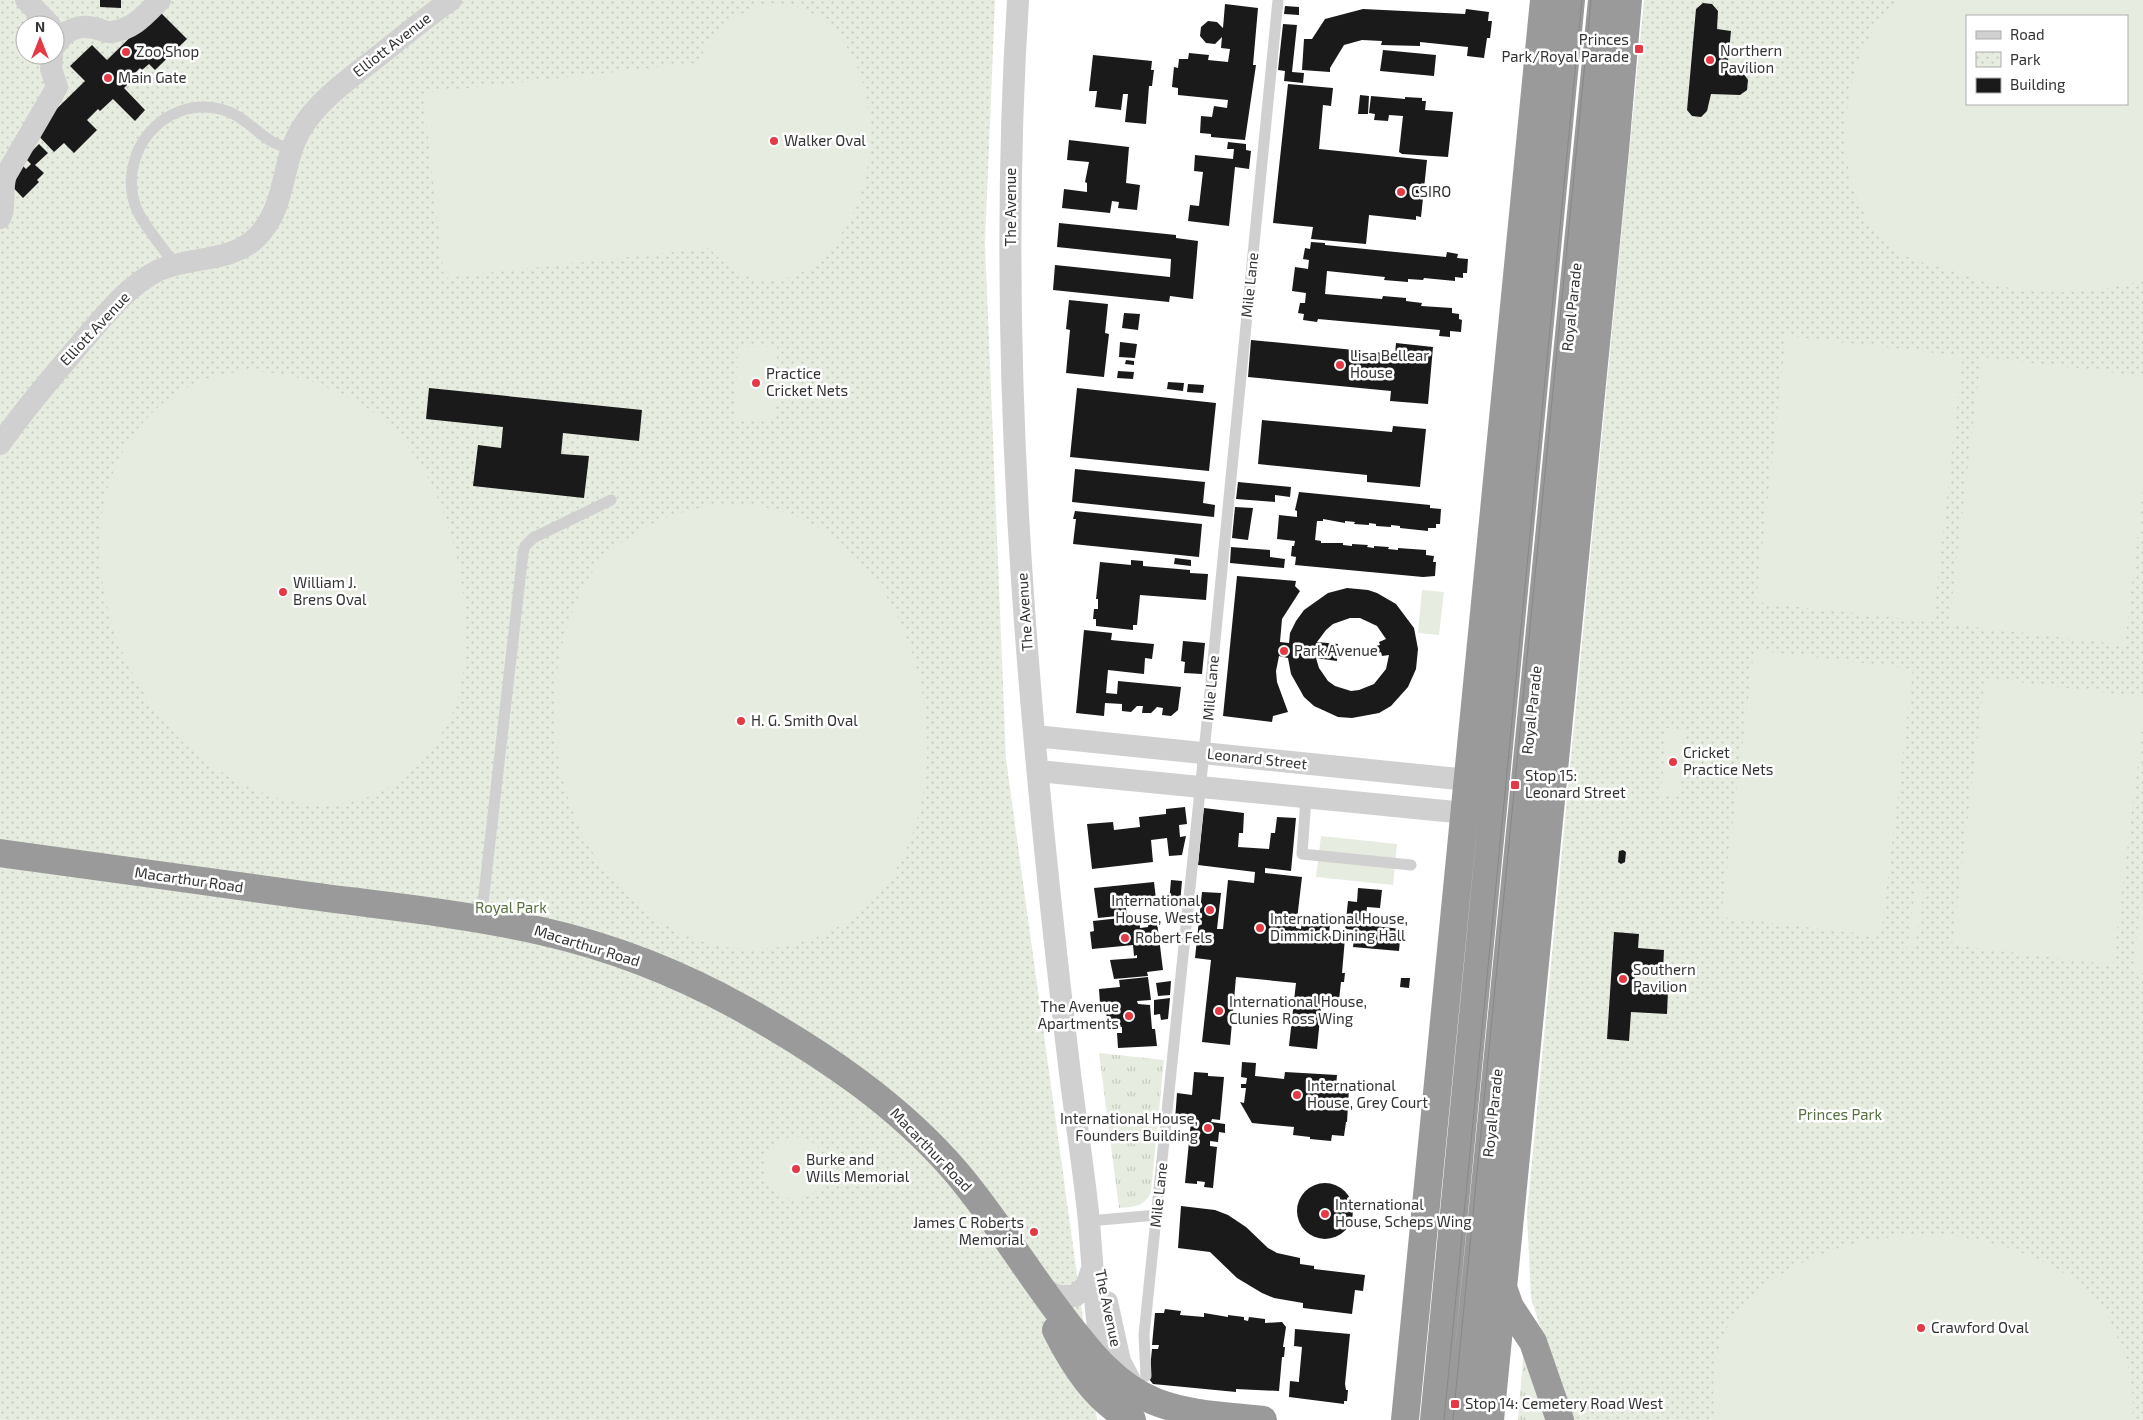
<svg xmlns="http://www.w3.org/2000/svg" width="2143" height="1420" font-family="'Exo 2',sans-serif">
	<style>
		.grass { fill: url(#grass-tufts) }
		.park { fill: url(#park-dots); fill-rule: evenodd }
		.garden { fill: #e6ecdf; fill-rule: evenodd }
		.building { fill: #1a1a1a; fill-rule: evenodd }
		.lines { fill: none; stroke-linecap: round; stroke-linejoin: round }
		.lane { stroke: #d0d0d0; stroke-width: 11 }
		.street { stroke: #d0d0d0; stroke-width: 22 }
		.highway { stroke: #9a9a9a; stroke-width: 28 }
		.tram { stroke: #888; stroke-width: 1 }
		.poi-dot { fill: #e63946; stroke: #fff; stroke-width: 2 }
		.labels { text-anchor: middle; stroke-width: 5; stroke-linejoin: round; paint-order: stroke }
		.poi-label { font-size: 15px; fill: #333; stroke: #fff; text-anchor: start }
		.street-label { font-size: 15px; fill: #333; stroke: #fff }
		.park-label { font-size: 15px; fill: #56703f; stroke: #fff }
	</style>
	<defs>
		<pattern id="grass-tufts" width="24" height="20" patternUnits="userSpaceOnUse" patternTransform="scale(1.25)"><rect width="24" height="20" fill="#e6ecdf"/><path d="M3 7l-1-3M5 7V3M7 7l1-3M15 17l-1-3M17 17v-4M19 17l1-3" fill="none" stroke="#c6cbc0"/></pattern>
		<pattern id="park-dots" width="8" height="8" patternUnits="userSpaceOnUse" patternTransform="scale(1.25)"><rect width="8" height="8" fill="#e6ecdf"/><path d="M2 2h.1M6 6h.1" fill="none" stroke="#c6cbc0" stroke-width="1.8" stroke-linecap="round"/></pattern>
	</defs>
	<rect width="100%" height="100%" fill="#fff"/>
	<path class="grass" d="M1099 1053 1164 1060 1151 1192C1144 1207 1133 1207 1119 1208Z
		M1524 1346 1550 1420H1518Z"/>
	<path class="park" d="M0 0H995L985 243 1006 759 1097 1420H0ZM25 25H55V55H25Z
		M1644 0H2143V1420H1570L1531 1298 1527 1213ZM1967 16H2127V104H1967Z"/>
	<path class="garden" d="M1899 0H2143V280C2096 294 2041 297 1993 284 1977 280 1961 274 1946 269 1929 264 1907 260 1893 248 1851 214 1839 154 1848 103 1853 66 1869 24 1899 0ZM1967 16H2127V104H1967Z
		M769 3C800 2 825 16 843 41 868 77 874 123 868 165 860 222 810 304 741 274 728 268 718 258 709 248L444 278 423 93 697 63C714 33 735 11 769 3Z
		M1786 336 1963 356 1933 622 1756 602Z
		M738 347H777L775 420 735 419Z
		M1981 357 2143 376V491L2125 645 1949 624Z
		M244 371C298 371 356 392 394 430 454 492 480 616 458 698 452 718 441 737 428 754 406 782 373 801 337 804 298 808 261 796 228 776 209 764 189 750 174 733 101 653 67 514 141 425 167 393 203 375 244 371Z
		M732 504C751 505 771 507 790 514 971 580 985 937 760 949 673 954 598 886 571 807 550 749 549 679 569 621 575 605 581 588 591 574 622 530 680 506 732 504Z
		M1422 590 1444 592 1439 635 1418 633Z
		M1754 650 1913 669 1881 936 1721 917Z
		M1985 678 2143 697V722L2113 965 1952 945Z
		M1667 728 1685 730 1678 797 1661 795Z
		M1321 836 1397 844 1393 885 1316 877Z
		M1916 882 1925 883 1915 950 1907 949Z
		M2143 891V973L2132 972Z
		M764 1168a31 31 0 1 1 62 0a31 31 0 1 1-62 0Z
		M1910 1234C1928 1235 1948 1235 1967 1238 2013 1245 2078 1270 2105 1311 2110 1319 2114 1330 2118 1339 2130 1363 2135 1393 2132 1420H1714C1713 1395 1712 1368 1720 1344 1739 1290 1798 1260 1849 1245 1868 1239 1890 1238 1910 1234Z"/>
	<path class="building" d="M100 0H121V8L100 7Z
		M1703 3 1712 4 1718 11 1717 29 1731 31 1727 72 1743 73 1748 80 1747 90 1740 95 1711 94 1707 111 1701 117 1692 116 1687 110 1696 9Z
		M1225 4 1258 8 1253 65H1256L1245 140 1211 137V134L1200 133 1201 116 1212 117 1214 106 1227 108 1228 100 1178 95V88L1172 87 1174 67 1178 68 1179 59H1188L1189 53 1209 55 1208 60 1228 62 1230 49 1221 48 1222 37 1215 44 1206 43 1200 36 1201 27 1208 21 1217 22 1223 28Z
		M1285 6 1299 7V15L1284 14Z
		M1363 9 1465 14 1466 9 1489 12 1488 21H1492L1490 38H1487L1484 58 1467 56 1468 47 1420 42V46L1381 45 1382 41 1362 40 1344 45 1330 68V72L1302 70 1304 39H1312L1325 19Z
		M158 10 187 39 155 70 149 64 142 70 140 68 135 73 137 75 124 88 145 110 135 121 113 99 100 111 98 109 87 120 97 130 74 153 64 143 54 152 34 131 85 81 70 66 92 45 107 60Z
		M1283 24 1297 25 1292 72 1304 73 1303 83 1284 81 1285 71 1278 70Z
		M1383 50 1436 55 1434 76 1380 71Z
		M1093 55 1152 61 1151 70H1154L1152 86H1149L1146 124 1125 122 1128 94H1123L1121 110 1095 107 1097 91H1089Z
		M1288 84 1333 88 1331 106 1323 105 1319 149 1427 160 1421 217 1416 216V220L1369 215 1366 244 1311 239 1313 227 1273 223Z
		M1360 95 1369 96 1368 114H1358Z
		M1371 96 1405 99V97L1422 98V101H1426L1425 110 1453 112 1448 157 1402 154 1399 152 1403 116 1389 115 1388 121 1374 120 1375 114 1369 113Z
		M1069 140 1129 147 1126 183 1140 185 1137 210 1118 208 1119 202 1112 201 1110 213 1062 208 1064 189 1087 192V183L1085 182 1089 162 1067 160Z
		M1228 142 1246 144V150L1251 151 1249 169 1235 167 1229 226 1188 221 1190 205 1199 206 1203 172 1194 171 1195 155 1233 159 1234 149H1227Z
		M39 144 48 153 35 165 44 173 37 180 39 182 23 198 8 182 23 166 26 169 31 164 25 158Z
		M1059 223 1176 235V238L1198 241 1193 299 1170 296 1169 302 1053 290 1055 265 1170 277 1171 259 1057 247Z
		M1311 242 1325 243V245L1446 257 1447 252 1458 254 1457 258 1468 259 1467 273H1463V278L1455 277V281L1424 278 1423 280 1408 279V282L1384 280 1385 277 1327 271 1325 294 1382 299 1383 296 1406 298V301L1422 303 1421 306 1452 308V313L1459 314V319L1462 320 1461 332 1450 331V337L1439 336 1440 330 1318 319 1317 322 1303 320 1304 314 1298 313 1300 303H1305L1306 293 1292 291 1295 267 1308 269 1309 260 1303 259 1305 248 1310 249Z
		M1069 300 1108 304 1105 333 1109 334 1104 377 1066 373 1070 330 1066 329Z
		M1124 313 1140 314 1138 330 1122 328Z
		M1251 340 1395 354 1396 343 1433 347 1428 404 1390 401 1391 391 1248 377Z
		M1120 342 1137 344 1135 358 1119 357Z
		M1126 360 1134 361V365L1125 364Z
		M1118 371 1134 372 1133 379 1117 378Z
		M1168 382 1184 383 1183 391 1167 389Z
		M1188 384 1204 385 1203 393 1187 392Z
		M429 388 642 410 639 441 563 433 561 454 589 456 584 498 473 486 478 445 501 448 503 427 426 419Z
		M1077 388 1216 403 1209 471 1070 457Z
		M1262 420 1392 432 1393 426 1426 429 1420 487 1367 482V475L1258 464Z
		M1075 469 1205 482 1203 503 1215 505 1214 517 1072 502Z
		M1238 482 1291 487 1290 497 1275 495V502L1236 499Z
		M1299 492 1430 505V508L1441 509 1440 524H1436V528H1428V531L1400 528V526L1391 525V527L1376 526V524L1369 523V525L1354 524 1355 522 1345 521V523L1323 519V521H1317L1315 540 1321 541V543H1343V545L1352 546V544L1368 545 1367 547 1374 548V546L1389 547 1388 549 1398 550V548L1426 550V555L1434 556 1433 562H1436L1435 576 1423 577 1295 565 1296 557 1291 556 1292 546H1294L1295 541 1277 539 1279 515 1297 517V511L1295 510Z
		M1235 507 1253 508 1248 540 1232 538Z
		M1075 511 1202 524 1199 557 1073 544 1076 519H1073Z
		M1231 547 1270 550V557L1285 559 1284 568 1230 563Z
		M1175 558 1191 560V566L1174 564Z
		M1131 560 1143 561V566L1190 570V573L1208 574 1206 600 1140 595 1137 625H1133V630L1096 626V619H1093L1094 609H1098V599H1096L1100 562 1131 565Z
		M1237 576 1296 581 1295 586 1300 591 1282 619 1280 642 1289 643 1290 633 1296 621 1304 610 1328 593 1347 588 1368 590 1377 593 1396 604 1414 628 1418 649 1416 669 1408 687 1391 706 1379 713 1352 718 1338 717 1314 706 1304 697 1291 674 1288 658 1279 656 1276 671 1277 682 1288 712 1273 716 1272 722 1223 716ZM1350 618H1360L1377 626 1386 639 1379 642 1380 645 1376 646 1378 653 1381 652 1382 656 1389 655 1386 669 1374 684 1359 690 1351 691 1335 686 1328 681 1319 668 1316 658 1337 661 1338 644 1317 642 1326 630 1333 624Z
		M1084 630 1112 633 1111 640 1154 644 1152 659 1145 658 1144 674 1108 670 1106 693 1117 694 1118 681 1181 687 1178 710 1171 716 1162 715 1163 708 1157 707 1151 713H1142L1143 706H1137L1131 712 1122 711V704L1105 703 1104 716 1076 713Z
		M1183 641 1205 643 1202 674 1184 673 1185 662 1181 661Z
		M1185 807 1187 824 1179 825 1180 837 1186 836 1182 855 1169 856 1167 838 1151 840 1153 862 1092 869 1087 824 1113 822 1114 830 1140 827 1139 817 1166 814V809Z
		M1204 808 1244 813 1243 833H1239L1238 847 1269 849 1271 833H1275L1277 817 1296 818 1291 871 1265 868V873L1302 877 1296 928 1301 929 1302 919 1330 922 1329 936 1345 938 1342 973H1345L1344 982H1341L1339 1000 1322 998 1317 1049 1289 1046 1296 983 1236 977 1230 1045 1202 1042 1211 960 1195 958 1202 892 1221 893 1217 929H1223L1228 880 1254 883 1255 872 1198 865Z
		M1623 850 1626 852 1625 862 1621 864 1618 862 1619 851Z
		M1171 880 1182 881 1180 903 1169 902Z
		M1154 882 1156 899 1125 903 1127 915 1098 918 1094 888Z
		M1358 888 1382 890 1380 908 1367 907 1365 925 1401 929 1399 951 1353 947 1355 930 1345 929 1348 901 1357 902Z
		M1139 916 1140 928 1148 927V923L1157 922 1163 970 1147 972 1148 976 1114 979 1110 960 1137 958V955L1134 956 1133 945 1092 949 1090 932 1094 931 1093 921Z
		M1614 932 1639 934 1638 948 1664 950 1663 971 1636 969 1634 987 1668 990 1667 1014 1631 1012 1629 1041 1607 1039Z
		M1148 977 1151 1000 1137 1001 1138 1004 1150 1005 1152 1029H1155L1157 1046 1118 1048 1117 1033H1122V1027L1108 1028 1105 1004H1100L1099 989 1120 987 1119 980Z
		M1401 978H1410L1409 988 1400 987Z
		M1171 981 1170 995 1158 996 1156 983Z
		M1170 998 1168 1019 1161 1020 1160 1014 1154 1015V1000Z
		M1242 1062 1256 1063 1255 1076 1284 1079 1285 1072 1337 1075 1336 1087 1349 1088 1347 1122H1346L1344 1136 1332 1135 1331 1141 1310 1139V1137L1293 1135 1294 1127 1252 1123 1240 1102 1244 1103 1246 1088H1241V1084H1246L1247 1078 1241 1077Z
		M1194 1072 1208 1073V1076L1224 1077 1220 1120 1212 1119 1211 1122 1225 1124V1133L1219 1132 1218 1142 1210 1141V1146L1217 1147 1213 1188 1204 1187 1205 1182 1197 1181V1184L1185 1183 1191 1121 1175 1120 1177 1093 1192 1095Z
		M1297 1211a28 28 0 1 1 56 0a28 28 0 1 1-56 0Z
		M1181 1206 1215 1210 1228 1215 1246 1227 1268 1248 1277 1253 1300 1258V1264L1314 1266V1269L1365 1275 1363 1291 1355 1290 1352 1314 1303 1308V1303L1274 1298 1262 1293 1237 1278 1210 1252 1178 1248Z
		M1165 1309 1181 1311 1180 1315 1204 1317V1313L1228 1317V1315L1244 1317V1320L1248 1321 1249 1317 1265 1319V1323L1282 1322 1286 1327 1283 1347H1285L1284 1357H1282L1279 1391 1236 1389V1392L1153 1384 1149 1379 1152 1349H1158L1159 1345H1152L1155 1313H1164Z
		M1295 1329 1350 1334 1345 1384 1346 1390H1348L1347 1401H1344V1404L1289 1397 1290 1381 1299 1382V1380L1302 1347 1294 1346Z"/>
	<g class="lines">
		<path class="lane" d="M174 265C162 244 143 227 135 205 118 152 163 96 220 109 242 114 253 130 271 141 277 145 285 147 292 149
			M1306 798 1302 854 1411 865
			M481 920 523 553 525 546 533 538 611 500
			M1089 1221 1157 1215
			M1146 1376 1144 1335 1206 732 1278 0"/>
		<path class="street" d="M26 0 50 25
			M1018 0C995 355 1027 713 1069 1065 1075 1117 1084 1170 1089 1222 1093 1270 1095 1318 1103 1366
			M55 46C64 30 80 23 98 29 102 30 107 33 112 32 134 29 145 15 160 0
			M0 218C6 208 1 189 6 175L57 87 51 69 52 55
			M0 444C25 408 53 376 81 343 103 318 126 287 157 271 189 256 230 263 256 238 287 208 280 166 300 131 317 101 349 79 376 58 401 38 425 18 451 0
			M1035 736 1468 780
			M1038 771 1465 813
			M1038 1285 1057 1296H1075L1086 1286 1092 1269
			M1107 1302 1120 1361 1135 1390"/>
		<path class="highway" d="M0 853C104 867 207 882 311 896 387 906 465 914 541 931 612 947 681 974 745 1010 823 1054 898 1104 957 1173 995 1218 1025 1268 1060 1314 1087 1349 1114 1386 1156 1402 1190 1415 1228 1416 1263 1420
			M1503 1287 1510 1307 1533 1342 1560 1420
			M1056 1330C1074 1366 1096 1400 1132 1420
			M1405 1420 1544 0
			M1434 1420 1571 0
			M1462 1420 1602 0
			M1490 1420 1615 150 1628 0"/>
		<path class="tram" d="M1444 1420 1582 0
			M1453 1420 1591 0"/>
	</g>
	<g class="poi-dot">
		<rect x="1634" y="44" width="10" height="10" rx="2.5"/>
		<circle cx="126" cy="52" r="5"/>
		<circle cx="1710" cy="60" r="5"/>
		<circle cx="108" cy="78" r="5"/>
		<circle cx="774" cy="141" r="5"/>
		<circle cx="1401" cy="192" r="5"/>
		<circle cx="1340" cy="365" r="5"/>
		<circle cx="756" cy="383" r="5"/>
		<circle cx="283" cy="592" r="5"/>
		<circle cx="1284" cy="651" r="5"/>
		<circle cx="741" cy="721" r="5"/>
		<circle cx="1673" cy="762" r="5"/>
		<rect x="1510" y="780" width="10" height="10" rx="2.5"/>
		<circle cx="1210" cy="910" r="5"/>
		<circle cx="1260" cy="928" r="5"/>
		<circle cx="1125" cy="938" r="5"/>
		<circle cx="1623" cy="979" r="5"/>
		<circle cx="1219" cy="1011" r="5"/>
		<circle cx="1129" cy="1016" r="5"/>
		<circle cx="1297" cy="1095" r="5"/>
		<circle cx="1208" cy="1128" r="5"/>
		<circle cx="796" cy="1169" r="5"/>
		<circle cx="1325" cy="1214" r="5"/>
		<circle cx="1034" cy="1232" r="5"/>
		<circle cx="1921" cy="1328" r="5"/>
		<rect x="1450" y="1399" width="10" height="10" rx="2.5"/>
	</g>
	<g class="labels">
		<g class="poi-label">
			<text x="1629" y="45" text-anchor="end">Princes<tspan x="1629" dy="17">Park/Royal Parade</tspan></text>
			<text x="1720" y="56">Northern<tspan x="1720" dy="17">Pavilion</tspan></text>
			<text x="136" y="57">Zoo Shop</text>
			<text x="118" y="83">Main Gate</text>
			<text x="784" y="146">Walker Oval</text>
			<text x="1411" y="197">CSIRO</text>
			<text x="1350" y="361">Lisa Bellear<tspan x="1350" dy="17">House</tspan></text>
			<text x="766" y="379">Practice<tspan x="766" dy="17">Cricket Nets</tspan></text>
			<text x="293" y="588">William J.<tspan x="293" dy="17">Brens Oval</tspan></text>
			<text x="1294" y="656">Park Avenue</text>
			<text x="751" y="726">H. G. Smith Oval</text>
			<text x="1683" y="758">Cricket<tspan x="1683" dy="17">Practice Nets</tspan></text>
			<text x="1525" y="781">Stop 15:<tspan x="1525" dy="17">Leonard Street</tspan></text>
			<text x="1200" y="906" text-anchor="end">International<tspan x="1200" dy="17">House, West</tspan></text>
			<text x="1270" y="924">International House,<tspan x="1270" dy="17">Dimmick Dining Hall</tspan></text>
			<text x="1135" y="943">Robert Fels</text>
			<text x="1633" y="975">Southern<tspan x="1633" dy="17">Pavilion</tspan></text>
			<text x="1229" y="1007">International House,<tspan x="1229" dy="17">Clunies Ross Wing</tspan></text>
			<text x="1119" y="1012" text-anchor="end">The Avenue<tspan x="1119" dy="17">Apartments</tspan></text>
			<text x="1307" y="1091">International<tspan x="1307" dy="17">House, Grey Court</tspan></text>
			<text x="1198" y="1124" text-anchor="end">International House,<tspan x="1198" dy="17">Founders Building</tspan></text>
			<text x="806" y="1165">Burke and<tspan x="806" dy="17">Wills Memorial</tspan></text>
			<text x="1335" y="1210">International<tspan x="1335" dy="17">House, Scheps Wing</tspan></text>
			<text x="1024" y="1228" text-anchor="end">James C Roberts<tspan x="1024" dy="17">Memorial</tspan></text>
			<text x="1931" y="1333">Crawford Oval</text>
			<text x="1465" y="1409">Stop 14: Cemetery Road West</text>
		</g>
		<g class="street-label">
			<text transform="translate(392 45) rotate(-38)" y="5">Elliott Avenue</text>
			<text transform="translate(1011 207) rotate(-90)" y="5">The Avenue</text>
			<text transform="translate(1250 285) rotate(-84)" y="5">Mile Lane</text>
			<text transform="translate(1572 307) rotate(-84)" y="5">Royal Parade</text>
			<text transform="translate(95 329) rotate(-47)" y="5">Elliott Avenue</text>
			<text transform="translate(1025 612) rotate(-94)" y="5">The Avenue</text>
			<text transform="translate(1211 688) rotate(-85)" y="5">Mile Lane</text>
			<text transform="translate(1532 710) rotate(-84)" y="5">Royal Parade</text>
			<text transform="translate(1257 759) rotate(6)" y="5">Leonard Street</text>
			<text transform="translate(189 880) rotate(8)" y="5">Macarthur Road</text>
			<text transform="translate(587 946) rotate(17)" y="5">Macarthur Road</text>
			<text transform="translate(1493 1113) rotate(-84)" y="5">Royal Parade</text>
			<text transform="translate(931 1150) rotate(46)" y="5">Macarthur Road</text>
			<text transform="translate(1159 1195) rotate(-84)" y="5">Mile Lane</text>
			<text transform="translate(1108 1308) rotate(78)" y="5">The Avenue</text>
		</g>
		<g class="park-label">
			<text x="511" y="913">Royal Park</text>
			<text x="1840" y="1120">Princes Park</text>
		</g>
	</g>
	<rect x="1966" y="15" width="162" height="90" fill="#ffffff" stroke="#adadad"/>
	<rect x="1976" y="31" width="25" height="8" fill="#d0d0d0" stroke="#adadad"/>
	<text x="2010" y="40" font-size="15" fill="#333333">Road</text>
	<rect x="1976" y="52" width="25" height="15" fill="url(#park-dots)" stroke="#adadad"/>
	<text x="2010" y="65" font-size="15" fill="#333333">Park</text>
	<rect x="1976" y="78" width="25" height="15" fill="#1a1a1a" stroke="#adadad"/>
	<text x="2010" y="90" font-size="15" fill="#333333">Building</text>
	<g transform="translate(40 40)"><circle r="24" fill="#ffffff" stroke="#adadad"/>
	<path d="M0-4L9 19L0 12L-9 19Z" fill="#e63946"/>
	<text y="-8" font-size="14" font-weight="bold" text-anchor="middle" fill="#333333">N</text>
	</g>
</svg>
